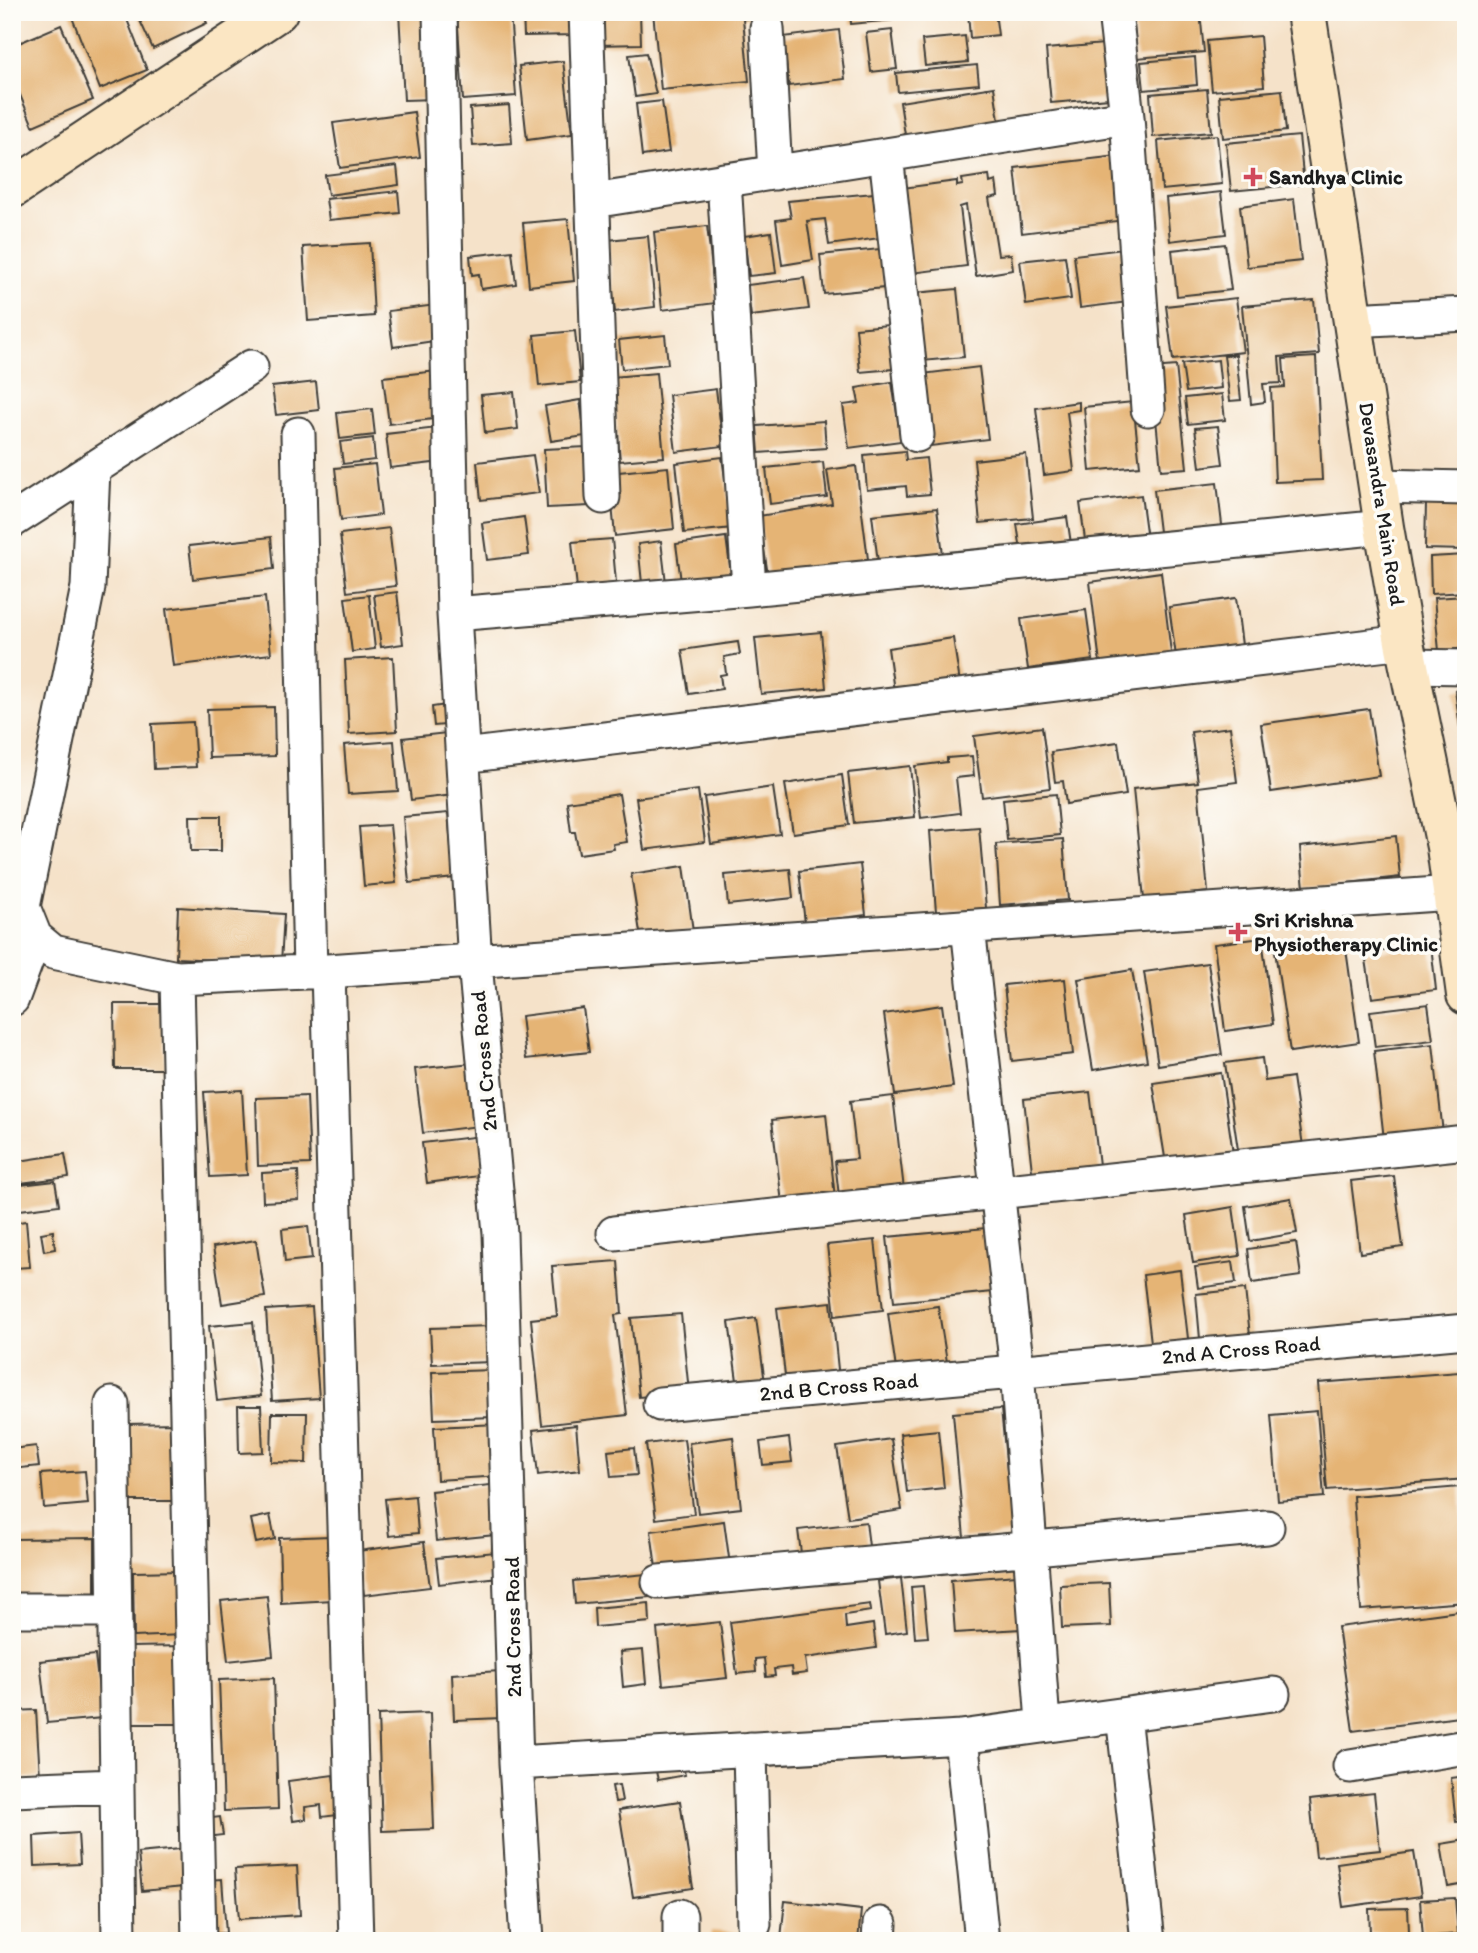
<svg xmlns="http://www.w3.org/2000/svg" width="1478" height="1953" font-family="Itim,sans-serif">
	<style>
		.building { fill: #e5b475 }
		.lines { fill: none; stroke-linecap: round; stroke-linejoin: round }
		.minor-casing { stroke: #3d3a36; stroke-width: 37 }
		.secondary-casing { stroke: #3d3a36; stroke-width: 42 }
		.minor { stroke: #fff; stroke-width: 33 }
		.secondary { stroke: #fbe6c3; stroke-width: 38 }
		.poi-dot { fill: #d1495b; stroke: #fdfcf7; stroke-width: 2.5 }
		.labels { text-anchor: middle; stroke-width: 7; stroke-linejoin: round; paint-order: stroke }
		.poi-label { font-size: 21px; font-weight: bold; fill: #1c1c1c; stroke: #fdfcf7; text-anchor: start }
		.street-label { font-size: 21px; fill: #1c1c1c; stroke: #fdfcf7 }
	</style>
	<rect width="100%" height="100%" fill="#fdfcf7"/>
	<filter id="ink" filterUnits="userSpaceOnUse"><feTurbulence type="fractalNoise" baseFrequency=".0143" numOctaves="2"/><feDisplacementMap in="SourceGraphic" scale="14" xChannelSelector="R" yChannelSelector="G"/><feConvolveMatrix kernelMatrix="1 2 1 2 8 2 1 2 1" color-interpolation-filters="sRGB"/></filter>
	<filter id="wash" filterUnits="userSpaceOnUse"><feTurbulence type="fractalNoise" baseFrequency=".00686" numOctaves="4" result="noise"/><feDisplacementMap in="SourceGraphic" scale="28" xChannelSelector="R" yChannelSelector="G"/><feGaussianBlur stdDeviation="1.57" result="paint"/><feColorMatrix in="noise" values="0 0 0 0 0 0 0 0 0 0 0 0 0 0 0 0 0 1.4 0 .05"/><feComposite in="paint" operator="in"/></filter>
	<g filter="url(#wash)">
		<rect width="100%" height="100%" fill="#f5e2c9"/>
		<g id="blocks">
			<path class="building" d="M70 12H124L147 70 100 89Z
				M136 12H202L207 23 153 49Z
				M399 12H429L435 99 404 100Z
				M457 12H510L516 96 463 100Z
				M523 12H573L574 35 524 36Z
				M596 12H640L641 44 598 45Z
				M653 12H779V15L743 19 749 81 661 90Z
				M850 12H892L893 20 851 24Z
				M968 12H995L998 35 970 38Z
				M1200 12 1204 52 1137 58 1133 13Z
				M61 25 93 100 33 126 12 76V46Z
				M839 30 845 79 789 86 783 37Z
				M892 30 897 69 871 72 866 33Z
				M965 36 968 62 925 66 922 40Z
				M1260 36 1264 86 1212 91 1207 41Z
				M1104 44 1109 98 1051 103 1046 49Z
				M646 53 656 94 635 97 629 55Z
				M1195 57 1197 85 1144 90 1141 62Z
				M563 61 572 134 527 140 519 66Z
				M977 65 979 84 898 92 896 73Z
				M994 87 1001 134 907 148 900 102Z
				M1207 89 1211 132 1153 137 1150 94Z
				M1282 90 1286 131 1223 138 1219 96Z
				M662 101 669 152 642 156 636 104Z
				M509 105 512 143 473 146 470 108Z
				M414 112 420 157 340 168 333 123Z
				M1217 135 1222 184 1162 190 1158 141Z
				M1299 136 1304 184 1231 191 1226 143Z
				M1117 156 1125 220 1022 233 1015 168Z
				M397 166 399 185 328 195 325 175Z
				M989 175 990 183 996 181 998 196 989 198 998 255 1011 254 1013 270 976 276 966 205 960 207 967 266 912 273 902 188 957 181V186L963 185 962 179Z
				M398 191 400 213 329 220 326 199Z
				M1221 192 1226 234 1170 241 1166 198Z
				M874 193 880 238 829 245 825 219 807 221 813 260 782 265 776 220 791 218 788 201Z
				M1294 199 1301 261 1247 267 1240 206Z
				M568 219 574 281 529 286 523 223Z
				M707 226 716 303 662 310 654 232Z
				M771 232 776 273 749 276 744 236Z
				M648 236 655 307 615 312 608 240Z
				M370 243 374 316 308 321 303 247Z
				M1225 244 1231 290 1177 296 1172 250Z
				M1131 248 1137 301 1080 308 1074 255Z
				M880 249 884 288 824 294 820 255Z
				M512 251 516 284 481 289 479 274 472 275 470 256Z
				M1065 256 1071 299 1026 305 1020 261Z
				M804 278 809 309 751 316 747 285Z
				M957 289 964 357 922 361 915 293Z
				M1236 298 1243 352 1173 360 1166 306Z
				M1314 300 1319 354 1279 357 1281 383 1263 384 1265 402 1251 404 1242 306Z
				M436 305 441 340 393 347 388 311Z
				M888 325 893 369 860 372 856 328Z
				M575 331 580 382 539 386 534 335Z
				M665 335 668 364 622 369 619 340Z
				M1236 355 1241 400 1230 401 1224 356Z
				M1316 357 1322 480 1275 482 1271 388 1285 387 1283 359Z
				M1218 360 1221 388 1186 392 1182 364Z
				M1176 366 1187 468 1161 470 1151 368Z
				M979 367 988 439 931 446 922 374Z
				M437 371 442 418 389 424 383 377Z
				M656 373 664 457 620 461 613 377Z
				M316 382 319 410 276 415 272 387Z
				M892 382 901 441 849 448 843 405 859 403 856 388Z
				M716 389 723 446 676 452 669 395Z
				M514 392 518 429 485 433 481 395Z
				M1222 394 1225 420 1188 424 1185 398Z
				M580 400 585 436 551 441 545 406Z
				M1079 402V410L1067 412 1074 471 1044 475 1036 408Z
				M1133 402 1140 466 1090 471 1084 407Z
				M372 409 375 435 340 439 337 413Z
				M824 421 826 448 759 453 757 426Z
				M1218 426 1223 464 1200 467 1195 428Z
				M437 428 441 462 390 468 386 434Z
				M373 438 375 460 343 464 340 442Z
				M587 447 590 506 547 508 544 449Z
				M905 451 906 460 926 458 930 494 907 496 906 486 867 490 864 455Z
				M1026 454 1033 518 980 523 974 460Z
				M533 455 539 493 481 500 477 462Z
				M722 457 732 528 684 533 676 463Z
				M823 462 827 497 770 504 766 468Z
				M375 464 381 515 341 520 335 468Z
				M856 466 869 567 769 582 759 516 832 504 827 470Z
				M668 467 674 529 615 536 609 473Z
				M1217 483 1223 533 1160 540 1154 490Z
				M1141 495 1147 539 1086 547 1080 503Z
				M1426 503H1466V550L1425 549Z
				M937 508 944 562 879 570 872 515Z
				M524 517 529 555 487 560 482 523Z
				M1067 517 1072 550 1022 557 1017 524Z
				M389 528 396 586 347 592 340 534Z
				M271 537 274 569 193 579 189 546Z
				M726 537 732 582 682 589 676 544Z
				M612 539 617 593 578 597 572 542Z
				M661 541 667 591 643 593 638 544Z
				M1466 555V592L1431 594 1430 557Z
				M1161 572 1172 661 1101 671 1090 582Z
				M397 592 403 644 381 647 374 595Z
				M369 595 375 649 352 652 345 598Z
				M1466 596V648L1439 651 1434 598Z
				M265 597 271 654 173 666 166 609Z
				M1236 598 1243 653 1177 663 1169 607Z
				M1086 610 1093 660 1028 669 1021 619Z
				M821 632 826 688 761 694 755 638Z
				M953 638 961 689 895 698 888 648Z
				M738 642 740 654 724 657 726 674 720 675 722 689 689 694 682 650Z
				M393 657 397 731 349 734 345 660Z
				M1466 688V758H1464L1455 690Z
				M453 704 456 724 434 726 432 707Z
				M274 707 275 756 209 758 207 709Z
				M1369 709 1379 776 1271 792 1261 724Z
				M193 722 196 767 154 769 152 724Z
				M1042 727 1050 788 982 797 974 736Z
				M1230 727 1237 782 1198 787 1208 892 1144 899 1133 789 1198 782 1191 732Z
				M455 732 462 794 411 800 403 738Z
				M394 741 398 791 348 794 344 745Z
				M1118 742 1126 795 1066 804 1063 781 1055 782 1051 752Z
				M972 756 974 776 956 778 960 813 921 818 915 766 947 762V758Z
				M910 766 915 817 854 823 848 773Z
				M842 775 849 825 793 833 785 784Z
				M773 787 780 834 711 844 704 797Z
				M698 790 705 842 644 850 636 798Z
				M619 794 627 842 613 844 614 849 579 854 575 832H571L567 802Z
				M1056 794 1060 835 1007 840 1003 799Z
				M448 813 454 878 409 883 403 817Z
				M190 816H221V851H191Z
				M390 825 396 883 364 886 359 827Z
				M979 827 986 908 936 912 930 831Z
				M1396 836 1400 877 1304 888 1300 847Z
				M1063 839 1068 900 1000 905 996 844Z
				M860 864 866 915 805 923 799 871Z
				M684 866 693 931 641 939 631 874Z
				M790 869 793 898 728 905 725 875Z
				M178 907 284 914 281 963 176 958Z
				M1262 938 1273 1024 1225 1031 1214 944Z
				M1345 942 1359 1042 1290 1052 1275 951Z
				M1431 945 1436 990 1372 998 1365 953Z
				M1208 963 1222 1055 1158 1065 1144 972Z
				M1132 970 1147 1061 1093 1070 1078 979Z
				M1065 979 1073 1054 1012 1061 1004 985Z
				M114 1004H165V1069H115Z
				M1428 1004 1433 1040 1375 1047 1370 1011Z
				M942 1005 953 1087 895 1095 884 1014Z
				M583 1008 589 1052 526 1059 521 1016Z
				M1433 1044 1445 1151 1386 1157 1374 1051Z
				M1262 1058 1265 1081 1293 1077 1304 1153 1240 1163 1225 1063Z
				M472 1063 479 1126 423 1133 415 1069Z
				M1221 1073 1235 1166 1168 1176 1153 1083Z
				M242 1090 247 1175 210 1177 204 1092Z
				M1090 1092 1100 1173 1033 1180 1024 1099Z
				M307 1096 310 1164 258 1166 256 1098Z
				M893 1096 905 1198 840 1205 835 1161 857 1159 850 1101Z
				M826 1114 835 1198 782 1203 772 1120Z
				M481 1136 486 1175 427 1183 422 1143Z
				M65 1154 69 1177 12 1184V1162Z
				M298 1171 299 1200 263 1202 262 1173Z
				M1394 1176 1403 1247 1360 1253 1351 1181Z
				M55 1181 59 1205 12 1211V1186Z
				M1291 1198 1297 1233 1250 1241 1245 1206Z
				M1233 1207 1240 1256 1193 1263 1186 1215Z
				M26 1221 30 1267 14 1268 12 1223Z
				M308 1226 312 1259 285 1262 282 1229Z
				M986 1228 992 1292 894 1302 887 1237Z
				M53 1231 55 1249 44 1251 41 1233Z
				M256 1240 265 1297 222 1304 213 1247Z
				M875 1240 883 1310 835 1316 827 1245Z
				M1296 1242 1301 1276 1252 1283 1248 1249Z
				M618 1261 622 1314 615 1315 627 1415 542 1425 531 1319 557 1316 552 1266Z
				M1233 1262 1236 1283 1198 1288 1195 1267Z
				M1180 1270 1189 1347 1152 1351 1143 1275Z
				M1245 1289 1251 1345 1201 1350 1196 1294Z
				M831 1302 839 1379 786 1384 777 1308Z
				M938 1306 948 1368 897 1376 888 1313Z
				M312 1307 319 1398 272 1401 266 1310Z
				M681 1314 689 1392 639 1397 631 1318Z
				M756 1318 765 1383 738 1388 729 1322Z
				M253 1322 261 1396 217 1401 209 1326Z
				M491 1326 493 1362 432 1364 430 1328Z
				M493 1370 495 1417 434 1419 432 1372Z
				M1459 1372 1466 1479 1327 1490 1318 1383Z
				M238 1406H261L263 1452 239 1453Z
				M1001 1409 1013 1533 964 1538 953 1413Z
				M1317 1411 1324 1497 1278 1501 1271 1415Z
				M272 1413H307L306 1463 271 1462Z
				M177 1423 178 1501H127L126 1424Z
				M498 1424 501 1476 437 1480 434 1427Z
				M576 1425 580 1470 538 1475 533 1430Z
				M938 1430 944 1488 907 1492 900 1434Z
				M733 1437 741 1508 698 1513 689 1443Z
				M789 1438 792 1462 763 1465 760 1442Z
				M684 1439 694 1514 656 1519 646 1444Z
				M891 1439 902 1510 848 1518 837 1447Z
				M36 1446 39 1466 12 1469V1449Z
				M634 1448 637 1475 611 1477 608 1451Z
				M85 1471 88 1504 44 1508 41 1474Z
				M500 1484 505 1534 436 1541 431 1491Z
				M1460 1487 1466 1602 1361 1610 1353 1496Z
				M415 1496 418 1533 389 1536 385 1499Z
				M270 1515 275 1539 256 1543 251 1519Z
				M724 1521 730 1565 657 1575 651 1531Z
				M866 1522 870 1554 802 1561 798 1530Z
				M330 1536 332 1600 281 1603 279 1538Z
				M95 1538V1602L12 1603V1539Z
				M424 1542 430 1587 364 1595 358 1551Z
				M495 1552 498 1577 439 1584 436 1558Z
				M182 1571 183 1635 134 1637 133 1572Z
				M646 1574 649 1597 575 1604 573 1581Z
				M1017 1575 1021 1629 955 1633 951 1580Z
				M901 1578 907 1631 885 1634 878 1581Z
				M1109 1583 1111 1626 1062 1628 1060 1585Z
				M923 1586 928 1637 915 1638 911 1587Z
				M267 1596 273 1656 228 1661 221 1601Z
				M649 1603 650 1622 595 1627 594 1608Z
				M870 1604 871 1611 845 1615 846 1628 873 1624 876 1648 805 1658 807 1673 792 1675 791 1667 774 1669 775 1676 766 1677 764 1658 755 1659 756 1672 737 1674 730 1622Z
				M1466 1610V1716L1353 1731 1338 1627Z
				M720 1622 727 1678 663 1685 657 1629Z
				M183 1646 184 1724H132L131 1647Z
				M643 1650 646 1684 623 1687 620 1652Z
				M95 1655 102 1718 47 1723 40 1661Z
				M500 1671 502 1718 454 1720 452 1674Z
				M274 1678 278 1809 224 1811 219 1680Z
				M36 1710 40 1777 12 1779V1711Z
				M430 1713 434 1829 382 1831 378 1715Z
				M682 1762 685 1775 658 1780 655 1767Z
				M333 1775 338 1815 322 1817 321 1805 305 1807 306 1819 293 1821 288 1781Z
				M1466 1776V1821L1456 1822 1451 1778Z
				M619 1785 622 1801 615 1802 612 1786Z
				M1374 1793 1380 1850 1316 1857 1310 1800Z
				M680 1801 693 1888 633 1897 619 1810Z
				M220 1817 223 1835 206 1837 204 1819Z
				M78 1833 80 1864 35 1866 34 1836Z
				M1466 1840V1884L1448 1887 1441 1844Z
				M190 1848 194 1886 142 1891 138 1853Z
				M1414 1852 1421 1896 1343 1907 1337 1863Z
				M297 1866 300 1915 239 1919 235 1869Z
				M222 1879 226 1933 210 1934 206 1880Z
				M1466 1890V1924H1464L1460 1891Z
				M1455 1898 1458 1934 1423 1937 1420 1900Z
				M785 1901 861 1910 858 1941 781 1938Z
				M1408 1908 1409 1932 1370 1933 1369 1909Z
				M711 1931 772 1936V1941H710Z"/>
		</g>
	</g>
	<g filter="url(#ink)">
		<use href="#blocks" fill-opacity="0" stroke="#3d3a36" stroke-width="2"/>
		<g class="lines">
			<g class="minor-casing">
				<path id="minor" d="M440 12 454 614 475 963 500 1233 516 1763 961 1737 1273 1694
					M586 12 603 497
					M1115 12 1127 117 1148 409
					M767 28 775 173
					M886 155 917 435
					M724 180 749 589
					M593 201 1127 117
					M1352 320 1466 314
					M298 434 310 972
					M1378 486 1466 488
					M12 521 251 367
					M454 614 749 589 1384 527
					M1410 666 1466 667
					M463 756 1404 642
					M12 904 23 907 35 937 53 952 177 978
					M23 907 88 587 93 469
					M968 927 1017 1370 1043 1723
					M12 999 35 937
					M614 1233 1466 1142
					M112 1404 119 1941
					M660 1404 1466 1331
					M659 1582 1267 1527
					M12 1610H114
					M1123 1715 1148 1941
					M961 1737 981 1931 979 1941
					M750 1749 754 1924
					M516 1763 527 1941
					M1350 1766 1466 1747
					M12 1790 116 1786
					M199 1941 177 978 328 971
					M356 1941 328 971 1452 893
					M680 1941V1916
					M879 1941 880 1924"/>
			</g>
			<g class="secondary-casing">
				<path id="secondary" d="M1306 12 1384 527 1404 642 1446 847 1466 995
					M12 189 278 12"/>
			</g>
			<use href="#minor" class="minor"/>
			<use href="#secondary" class="secondary"/>
		</g>
	</g>
	<g class="poi-dot">
		<path d="M1249.5 166.5h7v7h7v7h-7v7h-7v-7h-7v-7h7z"/>
		<path d="M1234.5 921.5h7v7h7v7h-7v7h-7v-7h-7v-7h7z"/>
	</g>
	<g class="labels">
		<g class="poi-label">
			<text x="1269" y="184">Sandhya Clinic</text>
			<text x="1254" y="927">Sri Krishna<tspan x="1254" dy="24">Physiotherapy Clinic</tspan></text>
		</g>
		<g class="street-label">
			<text transform="translate(1382 504) rotate(81)" y="7">Devasandra Main Road</text>
			<text transform="translate(484 1061) rotate(-95)" y="7">2nd Cross Road</text>
			<text transform="translate(1241 1350) rotate(-5)" y="7">2nd A Cross Road</text>
			<text transform="translate(839 1387) rotate(-5)" y="7">2nd B Cross Road</text>
			<text transform="translate(513 1627) rotate(-91)" y="7">2nd Cross Road</text>
		</g>
	</g>
	<rect width="1478" height="1953" fill="none" stroke="#fdfcf7" stroke-width="42"/>
</svg>
